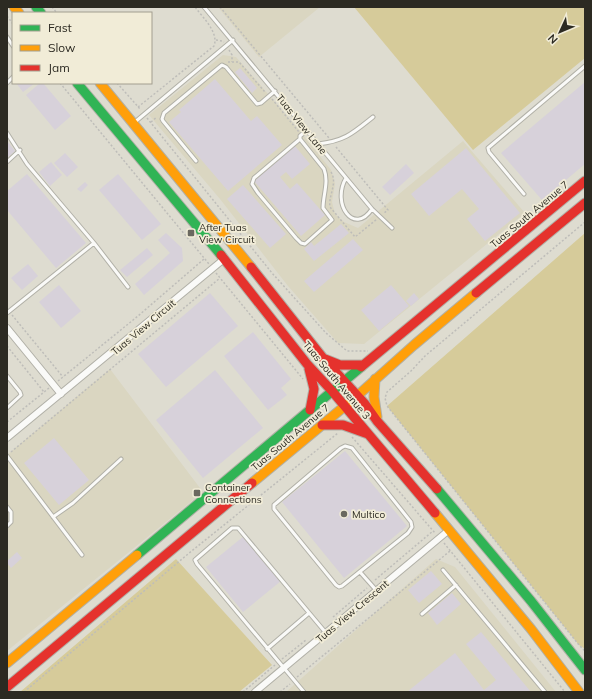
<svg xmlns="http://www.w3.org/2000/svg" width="592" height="699" font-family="Mulish,sans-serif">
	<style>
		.built { fill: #dad6c1 }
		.green { fill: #d6cb9a }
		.building { fill: #d7d1da }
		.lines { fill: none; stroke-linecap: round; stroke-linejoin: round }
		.lane-casing { stroke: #b1b0a7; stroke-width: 5 }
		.street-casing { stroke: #b1b0a7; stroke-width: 8 }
		.fast-casing { stroke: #b1b0a7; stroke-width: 11 }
		.slow-casing { stroke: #b1b0a7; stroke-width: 11 }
		.jam-casing { stroke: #b1b0a7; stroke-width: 11 }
		.path { stroke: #bebdb9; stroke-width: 1.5; stroke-dasharray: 2 2; stroke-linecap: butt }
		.lane { stroke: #fafaf8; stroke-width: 3 }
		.street { stroke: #fafaf8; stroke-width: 6 }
		.fast { stroke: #30b455; stroke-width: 9 }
		.slow { stroke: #ff9f0a; stroke-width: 9 }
		.jam { stroke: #e5322d; stroke-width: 9 }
		.poi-dot { fill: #6a685f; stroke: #f1ecd7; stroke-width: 1.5 }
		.labels { text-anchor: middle; stroke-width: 3.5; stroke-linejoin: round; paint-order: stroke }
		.street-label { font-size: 10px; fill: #2c2a22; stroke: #f1ecd7 }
		.poi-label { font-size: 10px; fill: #2c2a22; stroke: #f1ecd7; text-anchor: start }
	</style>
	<rect width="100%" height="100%" fill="#dedcd0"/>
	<path class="built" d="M218 7H320L259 57Z
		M223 55 236 57 300 131 331 170 335 184 332 202 335 214 344 222 358 228 463 141 525 213 364 344 338 343 288 286 220 199 149 115Z
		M110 369 203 492 7 651V455Z
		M436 559 455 567 556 692H286Z"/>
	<path class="green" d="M354 7H585V58L473 150Z
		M585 233V649L579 645 387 406Z
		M176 559 272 665 239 692H20Z"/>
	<path class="building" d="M240 68 257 88 252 93 235 72Z
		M215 79 251 121 257 116 282 145 228 191 169 122 181 112 179 110Z
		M585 82V164L542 200 501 153Z
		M16 83H35L23 92Z
		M40 83H43L71 116 55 130 26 95Z
		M7 141 15 151 7 158Z
		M295 146 310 164 292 179 286 172 280 177 290 189 297 183 325 215 301 236 254 181Z
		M466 148 520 213 485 241 467 219 479 209 462 189 429 216 411 194Z
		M65 153 78 167 67 177 54 163Z
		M51 162 62 175 50 186 39 172Z
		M406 164 414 173 390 195 382 187Z
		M27 174 86 243 56 268 7 210V191Z
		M118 174 161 224 142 240 99 190Z
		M85 182 88 185 81 192 77 189Z
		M243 185 286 234 270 248 227 199Z
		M341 224 349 233 314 261 304 249 311 242 314 246Z
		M166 233 182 248 183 261 144 295 135 284 170 253 158 240Z
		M353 239 363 250 314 292 304 281Z
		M147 248 153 255 127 277 120 270Z
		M28 264 38 276 22 290 11 278Z
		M59 285 81 311 61 328 39 302Z
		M391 285 409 306 379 331 361 310Z
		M210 293 238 326 166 387 138 354Z
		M414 293 419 299 411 306 406 301Z
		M253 332 291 379 281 388 287 395 268 410 224 356Z
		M215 370 263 428 203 478 156 420Z
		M54 438 89 480 59 505 24 463Z
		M345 451 407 526 344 578 282 502Z
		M244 536 281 581 243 612 206 567Z
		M17 552 22 558 11 568 7 563V561Z
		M431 571 442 584 419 603 408 590Z
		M452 593 461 604 437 625 428 613Z
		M481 632 531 692H407L455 653 484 690 496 680 466 644Z"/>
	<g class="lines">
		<g class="lane-casing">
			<path id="lane" d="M204 7 372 209 392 228
				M7 37 13 46
				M7 83 13 77
				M135 122 233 40
				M7 133 27 164 94 243 128 287
				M300 139 254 178 252 184 258 193 296 238 301 243 305 244 332 220 323 208C323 195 329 182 324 169L300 139V136L307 130
				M318 144C345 141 353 133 373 117
				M196 161 163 121 162 119 164 113 222 65 226 67 257 104 261 103 275 91
				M7 162 20 150
				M346 178C331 204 354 236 372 209
				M524 194 489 152 488 148 585 66
				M7 313 94 243
				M7 376 20 392 21 395 7 408
				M345 446 352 448 411 522 412 527 408 533 342 586 339 587 336 585 274 509V505L341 448Z
				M7 456 82 555
				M7 507 11 512V522L7 526
				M53 517 73 503 121 459
				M443 570 545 692
				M360 572 376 590
				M422 614 456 585
				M267 649 309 613
				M304 692 197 564 195 560 232 528H238L326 633"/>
		</g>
		<g class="street-casing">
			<path id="street" d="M7 328 61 394
				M7 438 224 259
				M255 692 449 530"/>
		</g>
		<g class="fast-casing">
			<path id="fast" d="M36 7 41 13
				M77 83 221 255
				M437 489 531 601 585 670
				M137 555 361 367"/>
		</g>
		<g class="slow-casing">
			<path id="slow" d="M14 7 19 13
				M100 83 251 267
				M375 379 374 397 377 417
				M252 483 357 396 414 345 476 293
				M435 513 531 629 579 692
				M7 663 137 555"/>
		</g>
		<g class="jam-casing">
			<path id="jam" d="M221 255 307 364 332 391 435 513
				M251 267 323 358 365 404 377 421 437 489
				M476 293 585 203
				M325 359 340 365H363
				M361 367 585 181
				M309 369 314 389 310 410
				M322 425H343L368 434
				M7 687 252 483"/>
		</g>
		<path class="path" d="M52 7 57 13
			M220 7 329 138
			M7 16 13 24
			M216 40 222 41 224 42
			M229 50 232 55V62
			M228 62H239L265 92
			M60 83 209 264
			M117 83 141 110
			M272 99 299 132
			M138 107 214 46C219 32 203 18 195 7
			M147 118 272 273 326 333 347 351H368
			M151 122 157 117
			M336 147 388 210 384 213
			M331 172C338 183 328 196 330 207L355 237 377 219
			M585 222 425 356 411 371 387 392 385 398 387 406 399 421 579 645 585 651
			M216 273 303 379
			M12 315 63 377
			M7 346 44 392
			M58 381 138 316 204 259
			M7 422 49 388
			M352 437 435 533
			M11 452 220 278
			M444 543 565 692
			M375 580 433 531
			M333 617 367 588
			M282 659 306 640
			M297 677 450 551
			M24 692 188 554 338 433
			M243 692 275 665
			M280 692 290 684"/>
		<use href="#lane" class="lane"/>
		<use href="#street" class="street"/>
		<use href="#fast" class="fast"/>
		<use href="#slow" class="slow"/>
		<use href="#jam" class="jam"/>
	</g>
	<g class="poi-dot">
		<rect x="187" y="229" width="8" height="8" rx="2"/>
		<rect x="193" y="489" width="8" height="8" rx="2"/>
		<circle cx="344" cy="514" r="4"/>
	</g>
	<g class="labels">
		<g class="street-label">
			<text transform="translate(302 124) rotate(51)" y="4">Tuas View Lane</text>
			<text transform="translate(529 214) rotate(-40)" y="4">Tuas South Avenue 7</text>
			<text transform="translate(143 327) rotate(-40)" y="4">Tuas View Circuit</text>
			<text transform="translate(337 380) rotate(50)" y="4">Tuas South Avenue 3</text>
			<text transform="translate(290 437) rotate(-40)" y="4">Tuas South Avenue 7</text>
			<text transform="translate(352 611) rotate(-40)" y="4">Tuas View Crescent</text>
		</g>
		<g class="poi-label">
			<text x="199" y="231">After Tuas<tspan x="199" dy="12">View Circuit</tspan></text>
			<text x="205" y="491">Container<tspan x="205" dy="12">Connections</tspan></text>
			<text x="352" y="518">Multico</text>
		</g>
	</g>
	<rect width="592" height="699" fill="none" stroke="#2c2a22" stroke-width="16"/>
	<rect x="12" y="12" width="140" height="72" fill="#f1ecd7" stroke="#a29e8f"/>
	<rect x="20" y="25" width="20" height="6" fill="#30b455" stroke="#a29e8f"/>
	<text x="48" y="32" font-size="12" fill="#2c2a22">Fast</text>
	<rect x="20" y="45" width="20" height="6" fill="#ff9f0a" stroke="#a29e8f"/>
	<text x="48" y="52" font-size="12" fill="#2c2a22">Slow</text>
	<rect x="20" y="65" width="20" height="6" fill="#e5322d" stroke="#a29e8f"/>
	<text x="48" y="72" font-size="12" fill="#2c2a22">Jam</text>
	<g transform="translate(560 32) rotate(226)" stroke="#f1ecd7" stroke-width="3" paint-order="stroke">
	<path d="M0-3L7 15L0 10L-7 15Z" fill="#2c2a22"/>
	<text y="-6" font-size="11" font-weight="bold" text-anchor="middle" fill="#2c2a22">N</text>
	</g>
</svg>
